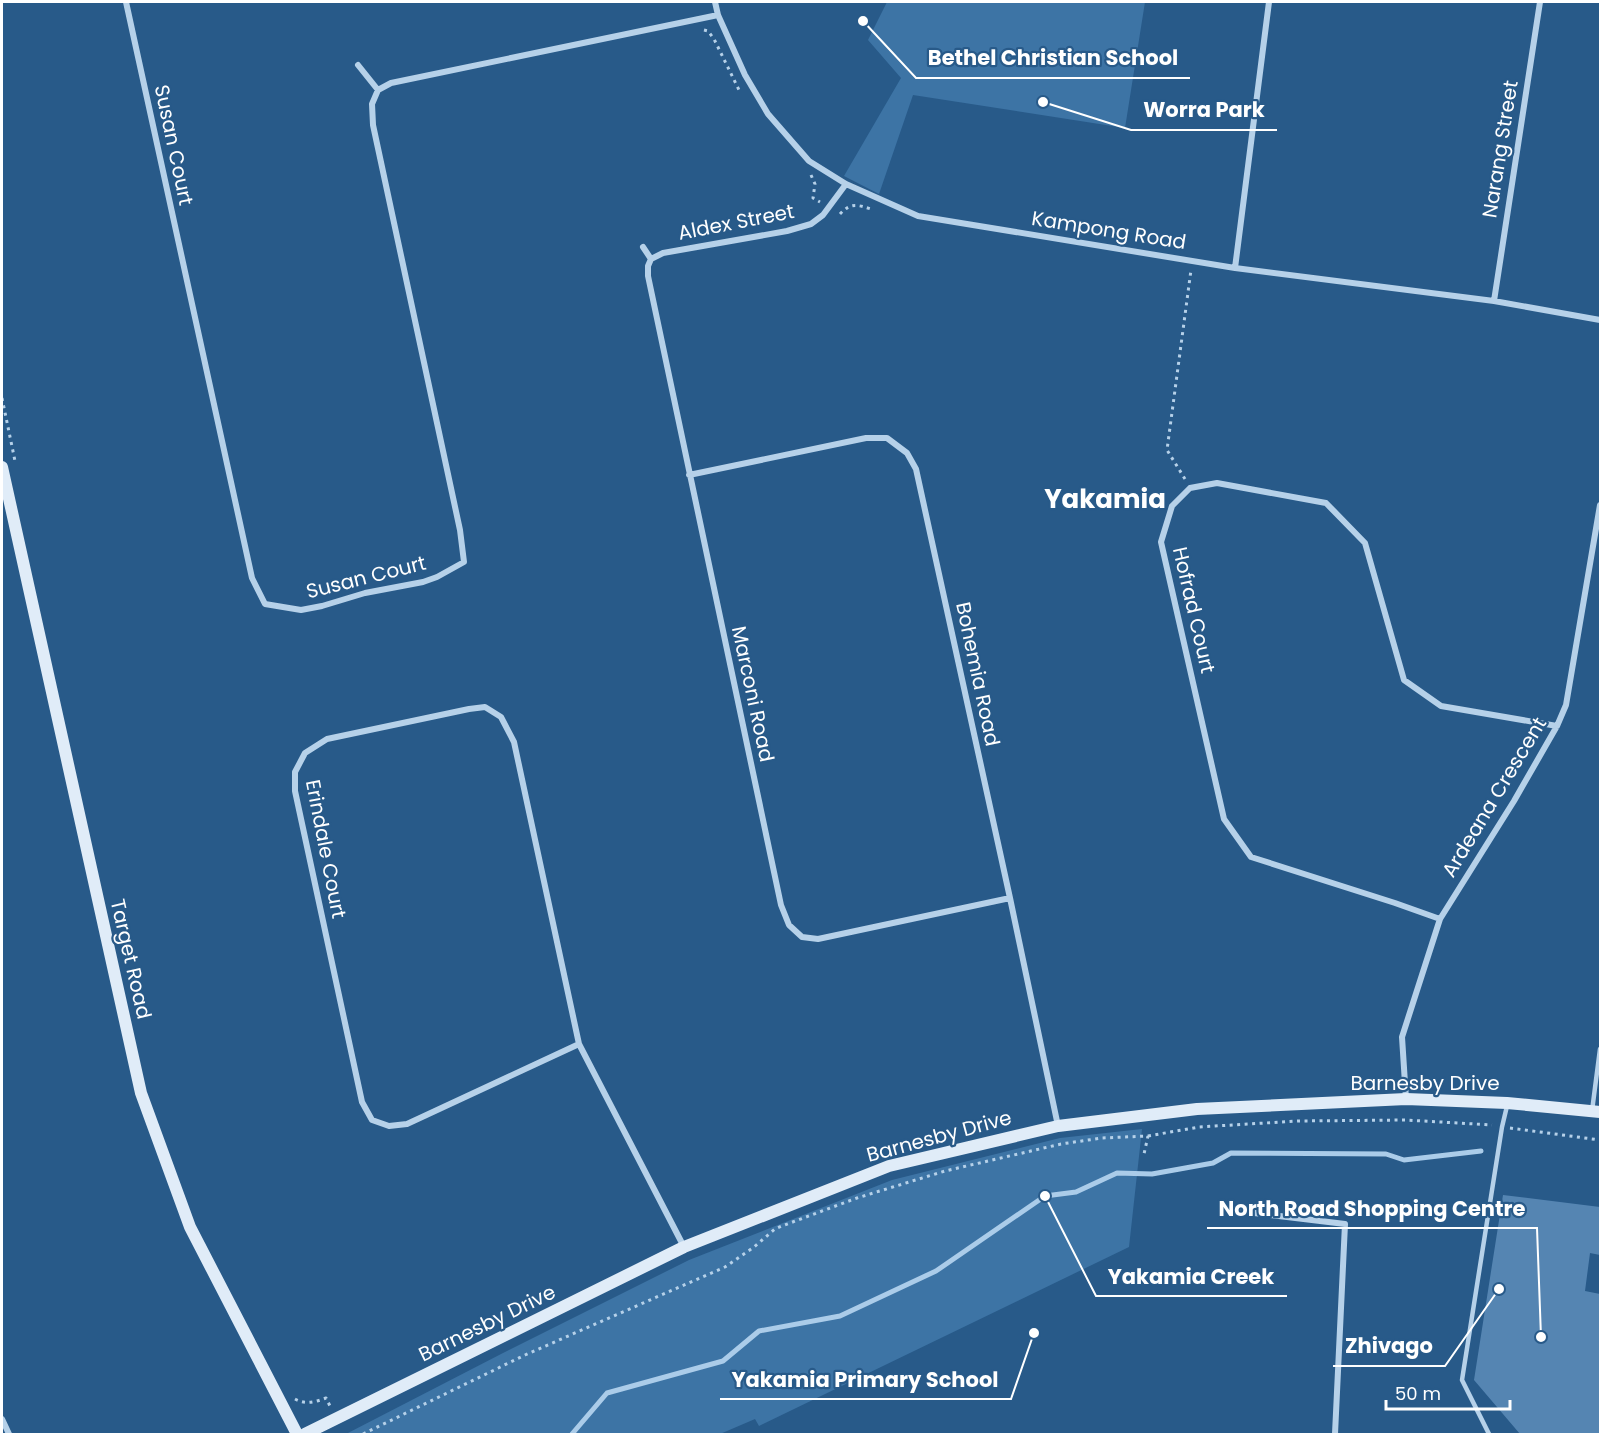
<svg xmlns="http://www.w3.org/2000/svg" width="1602" height="1436" font-family="Poppins,sans-serif">
	<style>
		.green { fill: #3d74a5 }
		.lines { fill: none; stroke-linecap: round; stroke-linejoin: round }
		.stream { stroke: #abcce9; stroke-width: 5 }
		.building { fill: #5585b2 }
		.path { stroke: #b6d1e9; stroke-width: 3; stroke-dasharray: 3 4.5; stroke-linecap: butt }
		.lane { stroke: #b6d1e9; stroke-width: 4.5 }
		.street { stroke: #b6d1e9; stroke-width: 6 }
		.secondary { stroke: #e0ecf8; stroke-width: 12 }
		.labels { text-anchor: middle; stroke-width: 4.5; stroke-linejoin: round; paint-order: stroke }
		.street-label { font-size: 20px; fill: #fff; stroke: #285a89 }
		.district-label { font-size: 26px; font-weight: bold; fill: #fff; stroke: #285a89 }
		.leader { fill: none; stroke: #fff; stroke-width: 2 }
		.callout-dot { fill: #fff; stroke: #285a89; stroke-width: 2 }
		.callout-label { font-size: 21px; text-anchor: middle; font-weight: bold; fill: #fff; stroke: #285a89; stroke-width: 4.5; stroke-linejoin: round; paint-order: stroke }
	</style>
	<rect width="100%" height="100%" fill="#285a89"/>
	<path class="green" d="M887 2H1145L1125 128 913 95 879 194 844 176 901 78 868 40Z
		M1142 1129 1129 1247 759 1426 755 1419 720 1434H346L503 1353 689 1260 892 1180 1060 1138Z"/>
	<g class="lines">
		<path class="stream" d="M572 1434 607 1393 723 1361 759 1331 840 1316 936 1271 1045 1196 1076 1192 1117 1173 1152 1174 1213 1163 1231 1153 1386 1154 1404 1160 1481 1151"/>
	</g>
	<path class="building" d="M1503 1195 1600 1207V1255L1590 1253 1585 1291 1600 1294V1434H1520L1474 1380Z"/>
	<g class="lines">
		<path class="path" d="M704 30 708 31 714 39 739 90
			M811 175 815 184 813 198 820 202
			M840 214C851 202 858 205 871 209
			M2 398 15 461
			M1185 479 1167 450 1191 270
			M1510 1128 1600 1140
			M1148 1136 1199 1127 1298 1121 1406 1120 1492 1125
			M295 1399C306 1405 315 1402 326 1398L331 1408
			M363 1434 525 1355 725 1267 754 1247 775 1229 782 1226 857 1198 945 1171 1061 1144 1102 1138 1148 1136 1144 1154"/>
		<path class="lane" d="M1592 1111 1600 1049
			M1489 1434 1462 1380 1502 1127 1507 1106"/>
		<path class="street" d="M126 2 252 578 265 604 301 610 322 606 365 593 423 582 437 577 464 562 460 530 373 125 372 104 378 90 391 83 718 15
			M715 2 718 15 745 75 768 114 809 161 846 184 918 216 1235 268 1494 301 1600 320
			M358 65 378 90
			M643 247 651 259 648 266V276L781 905 789 925 802 937 818 939 1010 898
			M651 259 663 253 787 231 811 224 823 215 846 184
			M1235 268 1269 2
			M1494 301 1540 2
			M689 475 866 438H887L907 453 916 469 1010 898 1058 1126
			M1440 919 1395 903 1251 857 1224 819 1161 542 1172 506 1190 488 1217 483 1326 503 1365 543 1404 680 1441 706 1557 726
			M579 1044 407 1124 389 1126 372 1120 362 1102 295 791V772L305 753 327 739 469 709 485 707 501 717 514 742 579 1044 684 1247
			M1406 1099 1402 1037 1440 919 1514 801 1557 726 1566 705 1600 505
			M1230 1210 1345 1224 1335 1434
			M2 1419 9 1434"/>
		<path class="secondary" d="M2 467 141 1093 190 1227 297 1434
			M305 1434 684 1247 889 1166 1058 1126 1197 1109 1406 1099 1507 1103 1600 1112"/>
	</g>
	<g class="labels">
		<g class="street-label">
			<text transform="translate(174 145) rotate(78)" y="7">Susan Court</text>
			<text transform="translate(1500 149) rotate(-81)" y="7">Narang Street</text>
			<text transform="translate(736 222) rotate(-11)" y="7">Aldex Street</text>
			<text transform="translate(1109 230) rotate(9)" y="7">Kampong Road</text>
			<text transform="translate(366 577) rotate(-14)" y="7">Susan Court</text>
			<text transform="translate(1194 610) rotate(77)" y="7">Hofrad Court</text>
			<text transform="translate(978 674) rotate(78)" y="7">Bohemia Road</text>
			<text transform="translate(753 694) rotate(78)" y="7">Marconi Road</text>
			<text transform="translate(1494 797) rotate(-59)" y="7">Ardeana Crescent</text>
			<text transform="translate(326 849) rotate(79)" y="7">Erindale Court</text>
			<text transform="translate(131 959) rotate(77)" y="7">Target Road</text>
			<text x="1425" y="1090">Barnesby Drive</text>
			<text transform="translate(939 1136) rotate(-15)" y="7">Barnesby Drive</text>
			<text transform="translate(487 1323) rotate(-26)" y="7">Barnesby Drive</text>
		</g>
		<g class="district-label">
			<text x="1105" y="508">Yakamia</text>
		</g>
	</g>
	<path class="leader" d="M863 21L916 78H1190M1043 102L1131 130H1277M1541 1337L1537 1228H1207M1045 1196L1096 1296H1287M1499 1289L1445 1366H1333M1034 1333L1011 1399H720"/>
	<g class="callout-dot">
		<circle cx="863" cy="21" r="6"/>
		<circle cx="1043" cy="102" r="6"/>
		<circle cx="1541" cy="1337" r="6"/>
		<circle cx="1045" cy="1196" r="6"/>
		<circle cx="1499" cy="1289" r="6"/>
		<circle cx="1034" cy="1333" r="6"/>
	</g>
	<g class="callout-label">
		<text x="1053" y="65">Bethel Christian School</text>
		<text x="1204" y="117">Worra Park</text>
		<text x="1372" y="1216">North Road Shopping Centre</text>
		<text x="1191" y="1284">Yakamia Creek</text>
		<text x="1389" y="1353">Zhivago</text>
		<text x="865" y="1387">Yakamia Primary School</text>
	</g>
	<rect width="1602" height="1436" fill="none" stroke="#ffffff" stroke-width="6"/>
	<path d="M1386 1400v9h124v-9" fill="none" stroke="#ffffff" stroke-width="3"/>
	<text x="1395" y="1400" font-size="18" fill="#ffffff" stroke="#285a89" stroke-width="4.5" paint-order="stroke">50 m</text>
</svg>
